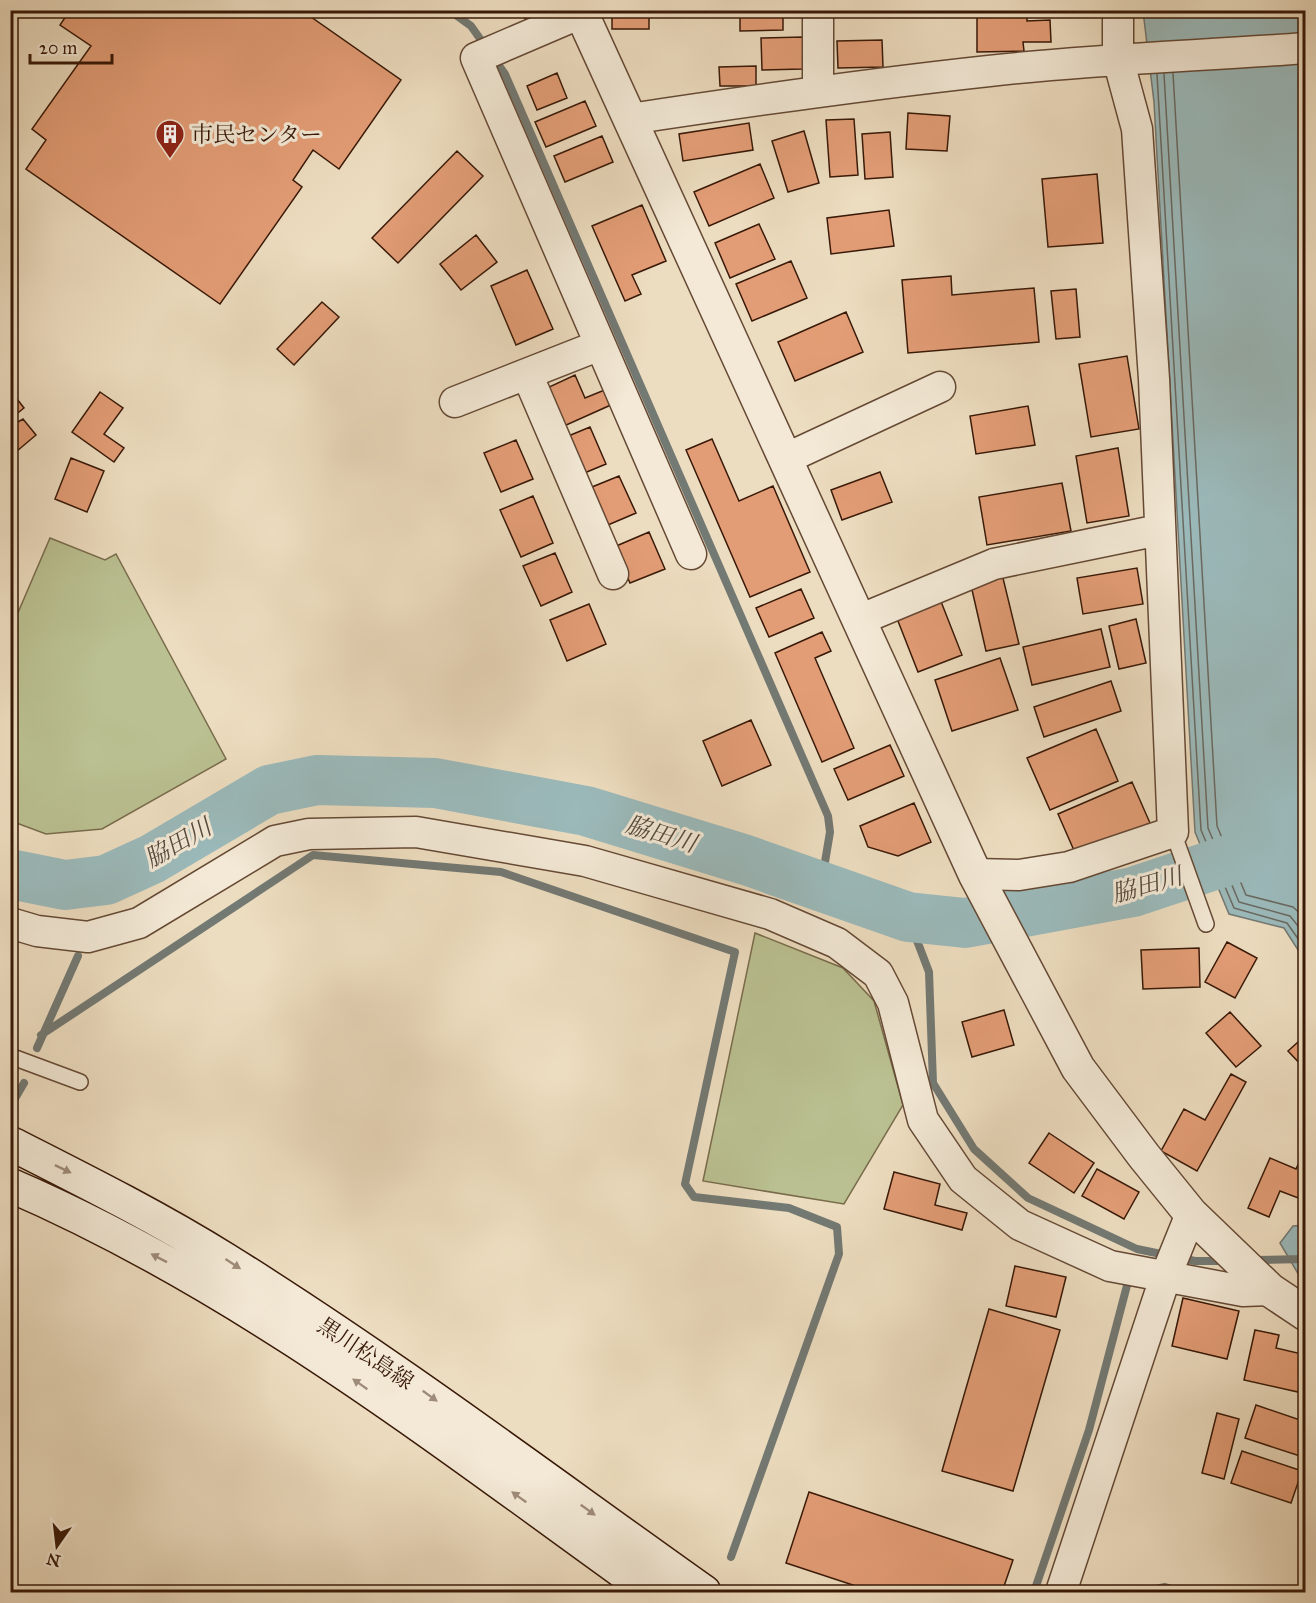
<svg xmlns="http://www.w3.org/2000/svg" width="1316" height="1603" font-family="'IM FELL Great Primer','Noto Serif JP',serif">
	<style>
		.green { fill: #bac091; stroke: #796c4c; stroke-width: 1.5 }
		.water { fill: #9bbabb; stroke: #737973; stroke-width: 1.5 }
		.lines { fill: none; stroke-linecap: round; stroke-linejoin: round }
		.shore { stroke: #6a6961; stroke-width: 1.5 }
		.stream { stroke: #737973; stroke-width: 8 }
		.river { stroke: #9bbabb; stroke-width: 50 }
		.building { fill: #e39d76; stroke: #381807; stroke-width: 1.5 }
		.service-casing { stroke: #654935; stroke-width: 18 }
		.minor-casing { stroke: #654935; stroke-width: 33 }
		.tertiary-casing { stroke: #654935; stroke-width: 36 }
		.secondary-casing { stroke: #381807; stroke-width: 36 }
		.service { stroke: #f3e9d6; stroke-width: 15 }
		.minor { stroke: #f3e9d6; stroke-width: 30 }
		.tertiary { stroke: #f3e9d6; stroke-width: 33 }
		.secondary { stroke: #f3e9d6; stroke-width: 33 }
		.oneway { fill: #9f8b79 }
		.labels { text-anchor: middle; stroke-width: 6; stroke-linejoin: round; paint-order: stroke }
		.poi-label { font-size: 22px; fill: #381807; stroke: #f3e9d6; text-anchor: start }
		.street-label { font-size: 22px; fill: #381807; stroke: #f3e9d6 }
		.water-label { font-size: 24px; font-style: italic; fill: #56493d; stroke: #f3e9d6 }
	</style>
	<rect width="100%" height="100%" fill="#edddc0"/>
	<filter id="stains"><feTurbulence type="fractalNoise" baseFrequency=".00333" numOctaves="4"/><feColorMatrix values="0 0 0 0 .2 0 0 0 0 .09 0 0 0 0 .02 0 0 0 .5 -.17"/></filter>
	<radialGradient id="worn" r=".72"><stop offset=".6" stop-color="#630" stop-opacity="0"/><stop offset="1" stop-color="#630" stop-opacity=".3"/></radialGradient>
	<path class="green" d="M50 538 105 560 116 554 226 759 102 829 46 834 11 821V629Z
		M755 933 843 968 874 1001 903 1105 844 1204 703 1181Z"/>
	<path class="water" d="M1143 11H1305V961L1284 928 1229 914 1195 832 1154 102Z
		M1305 1225 1306 1282H1303L1280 1243 1293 1226Z"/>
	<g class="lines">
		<path class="shore" d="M1173 73 1217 826 1246 895 1293 907 1306 919
			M1157 74 1201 830 1234 908 1287 923 1306 950
			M1164 74 1208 828 1239 902 1290 916 1306 936"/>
		<path class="stream" d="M449 10 471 26 505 74 828 816 830 832 821 886
			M908 917 929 972 933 1083 974 1149 1028 1198 1137 1249 1195 1261H1225
			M41 1035 313 855 501 872 735 952 685 1184 694 1197 789 1208 837 1227 839 1254 731 1557
			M37 1048 78 956
			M10 1107 24 1083
			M1253 1260 1306 1259
			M1034 1592 1089 1430 1130 1274
			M1143 1592 1165 1587 1182 1592"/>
		<path class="river" d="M10 874 65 885 106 880 152 859 269 790 317 780 435 783 586 811 746 860 908 917 965 923 1133 892 1241 856 1306 809"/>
	</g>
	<path class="building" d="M70 10H301L401 80 339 169 313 150 293 180 302 187 220 304 26 169 46 140 32 129 91 46 60 25Z
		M521 10H554L528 25Z
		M612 10H649V29H612Z
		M740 10H783V30L740 31Z
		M1027 11V21L1050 20 1051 42H1023L1024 51 977 52V12Z
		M803 37V69L762 70 761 38Z
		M882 40 883 67 838 68 837 41Z
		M756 66V86H720L719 67Z
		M557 73 567 98 537 110 527 86Z
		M585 101 596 126 546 147 535 122Z
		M908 113 950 116 947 151 906 149Z
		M854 119 858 175 830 177 826 120Z
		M749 123 753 150 683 161 679 134Z
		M804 131 819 183 788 192 772 141Z
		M890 132 893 177 865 179 862 134Z
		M602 136 613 162 565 182 554 156Z
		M457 151 483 176 398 263 372 238Z
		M760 164 774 198 709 226 694 192Z
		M1097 174 1103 243 1048 247 1042 179Z
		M642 205 666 261 632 275 641 294 625 301 592 226Z
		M889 210 894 246 831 254 827 218Z
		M759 224 775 259 730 278 715 243Z
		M476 235 497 262 461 290 440 264Z
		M791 261 807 298 752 321 736 284Z
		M527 270 553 329 516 345 491 286Z
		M951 276 952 295 1034 288 1039 342 908 353 902 280Z
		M1076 289 1080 337 1056 339 1051 291Z
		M322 302 339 317 294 365 277 349Z
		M846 312 863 352 795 381 778 342Z
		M1127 356 1139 429 1091 437 1079 364Z
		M575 375 585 398 607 389 613 404 564 426 547 388Z
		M10 390 24 408 14 416 18 422 23 419 36 435 17 451 10 443Z
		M100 392 123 408 104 434 124 448 114 462 72 432Z
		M1028 406 1035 445 976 454 970 416Z
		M590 427 606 464 582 474 566 437Z
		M712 439 739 501 773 486 810 572 750 597 686 450Z
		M516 440 533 479 501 492 484 453Z
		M1118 448 1129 516 1087 523 1076 456Z
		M71 458 104 471 87 512 55 499Z
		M880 472 892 502 842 520 831 490Z
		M619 476 636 513 608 525 592 487Z
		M1062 483 1071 531 987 545 979 497Z
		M533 496 553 543 521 557 500 510Z
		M649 532 665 569 630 583 614 547Z
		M555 553 572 592 541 606 523 566Z
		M1137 568 1143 604 1083 614 1077 578Z
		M1002 574 1019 644 986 651 970 581Z
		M801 589 814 618 769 637 756 608Z
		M940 599 962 655 918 672 896 616Z
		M589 604 606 644 567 661 550 620Z
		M1136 619 1146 663 1119 669 1109 626Z
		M1101 629 1110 667 1032 685 1023 647Z
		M822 632 831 651 815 658 854 748 822 762 775 653Z
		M1000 658 1018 710 952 731 935 680Z
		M1111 681 1121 711 1044 737 1034 707Z
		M751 720 771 765 722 786 703 741Z
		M1096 729 1118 781 1050 810 1027 758Z
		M890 745 904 776 848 800 834 769Z
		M1132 782 1150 823 1076 855 1058 814Z
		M914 803 931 842 898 856 868 847 860 826Z
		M1227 942 1257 958 1235 998 1205 982Z
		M1199 948 1200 987 1143 989 1141 950Z
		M1004 1010 1014 1045 972 1057 962 1022Z
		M1230 1012 1261 1046 1236 1067 1206 1033Z
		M1306 1035V1070L1288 1051Z
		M1231 1074 1246 1082 1197 1171 1161 1151 1184 1109 1205 1120Z
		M1049 1133 1094 1163 1074 1193 1029 1163Z
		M1306 1147V1201L1280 1191 1269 1217 1248 1208 1270 1158 1296 1169Z
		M1097 1169 1139 1192 1124 1219 1082 1196Z
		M894 1172 940 1184 935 1205 967 1213 962 1230 884 1209Z
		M1015 1266 1066 1277 1056 1317 1006 1306Z
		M1183 1298 1239 1311 1227 1359 1172 1346Z
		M989 1309 1060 1330 1013 1491 942 1471Z
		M1255 1330 1279 1335 1276 1348 1306 1355 1298 1392 1244 1380Z
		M1256 1405 1306 1422V1458L1245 1438Z
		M1217 1413 1239 1419 1224 1479 1202 1473Z
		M1242 1451 1302 1471 1291 1503 1231 1483Z
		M809 1492 1013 1560 1002 1592H874L786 1563Z"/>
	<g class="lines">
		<g class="service-casing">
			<path id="service" d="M1173 832 1206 924
				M10 1056 80 1082"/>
		</g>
		<g class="minor-casing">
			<path id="minor" d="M581 13 476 58 691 554
				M818 91V10
				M630 119C749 101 869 84 989 71 1094 59 1200 56 1306 48
				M527 374 613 574
				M455 402 600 345
				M785 459 940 387
				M859 620 994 564 1159 530
				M975 874 1019 875 1069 867 1173 832 1154 379 1137 129 1118 59V10
				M10 923 37 931 88 937 139 923 275 841 309 834 416 832 585 861 770 914 837 943 878 974 893 1003 923 1120 963 1179 1020 1225 1110 1266 1243 1291 1270 1290
				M1061 1592 1165 1278 1191 1214"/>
		</g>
		<g class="tertiary-casing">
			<path id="tertiary" d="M580 10 975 874 1078 1068 1144 1156 1191 1214 1270 1290 1306 1314"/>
		</g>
		<g class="secondary-casing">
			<path id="secondary" d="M10 1143C83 1180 157 1217 226 1260 391 1363 546 1480 704 1592
				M10 1185C244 1286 446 1445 651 1592"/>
		</g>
		<use href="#service" class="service"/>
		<use href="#minor" class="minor"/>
		<use href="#tertiary" class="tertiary"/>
		<use href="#secondary" class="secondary"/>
	</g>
	<defs><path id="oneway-solid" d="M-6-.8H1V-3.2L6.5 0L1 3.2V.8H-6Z" transform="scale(1.5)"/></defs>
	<g class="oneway">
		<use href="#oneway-solid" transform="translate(63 1169) rotate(26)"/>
		<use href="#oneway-solid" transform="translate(159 1258) rotate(-153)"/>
		<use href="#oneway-solid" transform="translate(233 1264) rotate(33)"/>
		<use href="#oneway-solid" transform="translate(360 1384) rotate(-145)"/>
		<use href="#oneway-solid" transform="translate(430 1396) rotate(36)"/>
		<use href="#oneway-solid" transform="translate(519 1497) rotate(-144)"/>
		<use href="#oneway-solid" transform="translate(588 1510) rotate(36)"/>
	</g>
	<defs>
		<g id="building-pin" transform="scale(1.5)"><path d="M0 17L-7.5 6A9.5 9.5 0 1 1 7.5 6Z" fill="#8f2418" stroke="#f3e9d6"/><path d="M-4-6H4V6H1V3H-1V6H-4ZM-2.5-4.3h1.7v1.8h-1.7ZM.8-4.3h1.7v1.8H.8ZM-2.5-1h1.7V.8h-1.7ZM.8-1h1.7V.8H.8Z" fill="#fff"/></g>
	</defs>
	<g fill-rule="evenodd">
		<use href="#building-pin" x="170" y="134"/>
	</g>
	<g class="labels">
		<g class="poi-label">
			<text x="191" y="142">市民センター</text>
		</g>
		<g class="street-label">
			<text transform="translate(366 1353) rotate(34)" y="8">黒川松島線</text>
		</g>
		<g class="water-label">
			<text transform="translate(661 834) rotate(17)" y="8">脇田川</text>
			<text transform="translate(178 843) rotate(-30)" y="8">脇田川</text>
			<text transform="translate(1147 885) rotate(-16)" y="8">脇田川</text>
		</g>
	</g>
	<rect width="1316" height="1603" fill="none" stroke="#edddc0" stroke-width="36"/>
	<rect x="12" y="12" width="1292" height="1579" fill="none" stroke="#381807" stroke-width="3"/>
	<rect x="18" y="18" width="1280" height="1567" fill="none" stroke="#381807" stroke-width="1.5"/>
	<g transform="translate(57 1546) rotate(194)" stroke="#f3e9d6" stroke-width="4.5" paint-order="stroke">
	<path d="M0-4.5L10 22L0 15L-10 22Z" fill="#381807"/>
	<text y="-9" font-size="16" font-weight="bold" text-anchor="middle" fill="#381807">N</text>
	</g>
	<path d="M30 54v9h82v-9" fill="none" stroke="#381807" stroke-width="3"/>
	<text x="39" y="54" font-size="18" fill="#381807" stroke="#f3e9d6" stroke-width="4.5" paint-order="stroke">20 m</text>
	<rect width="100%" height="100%" filter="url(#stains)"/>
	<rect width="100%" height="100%" fill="url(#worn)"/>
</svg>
